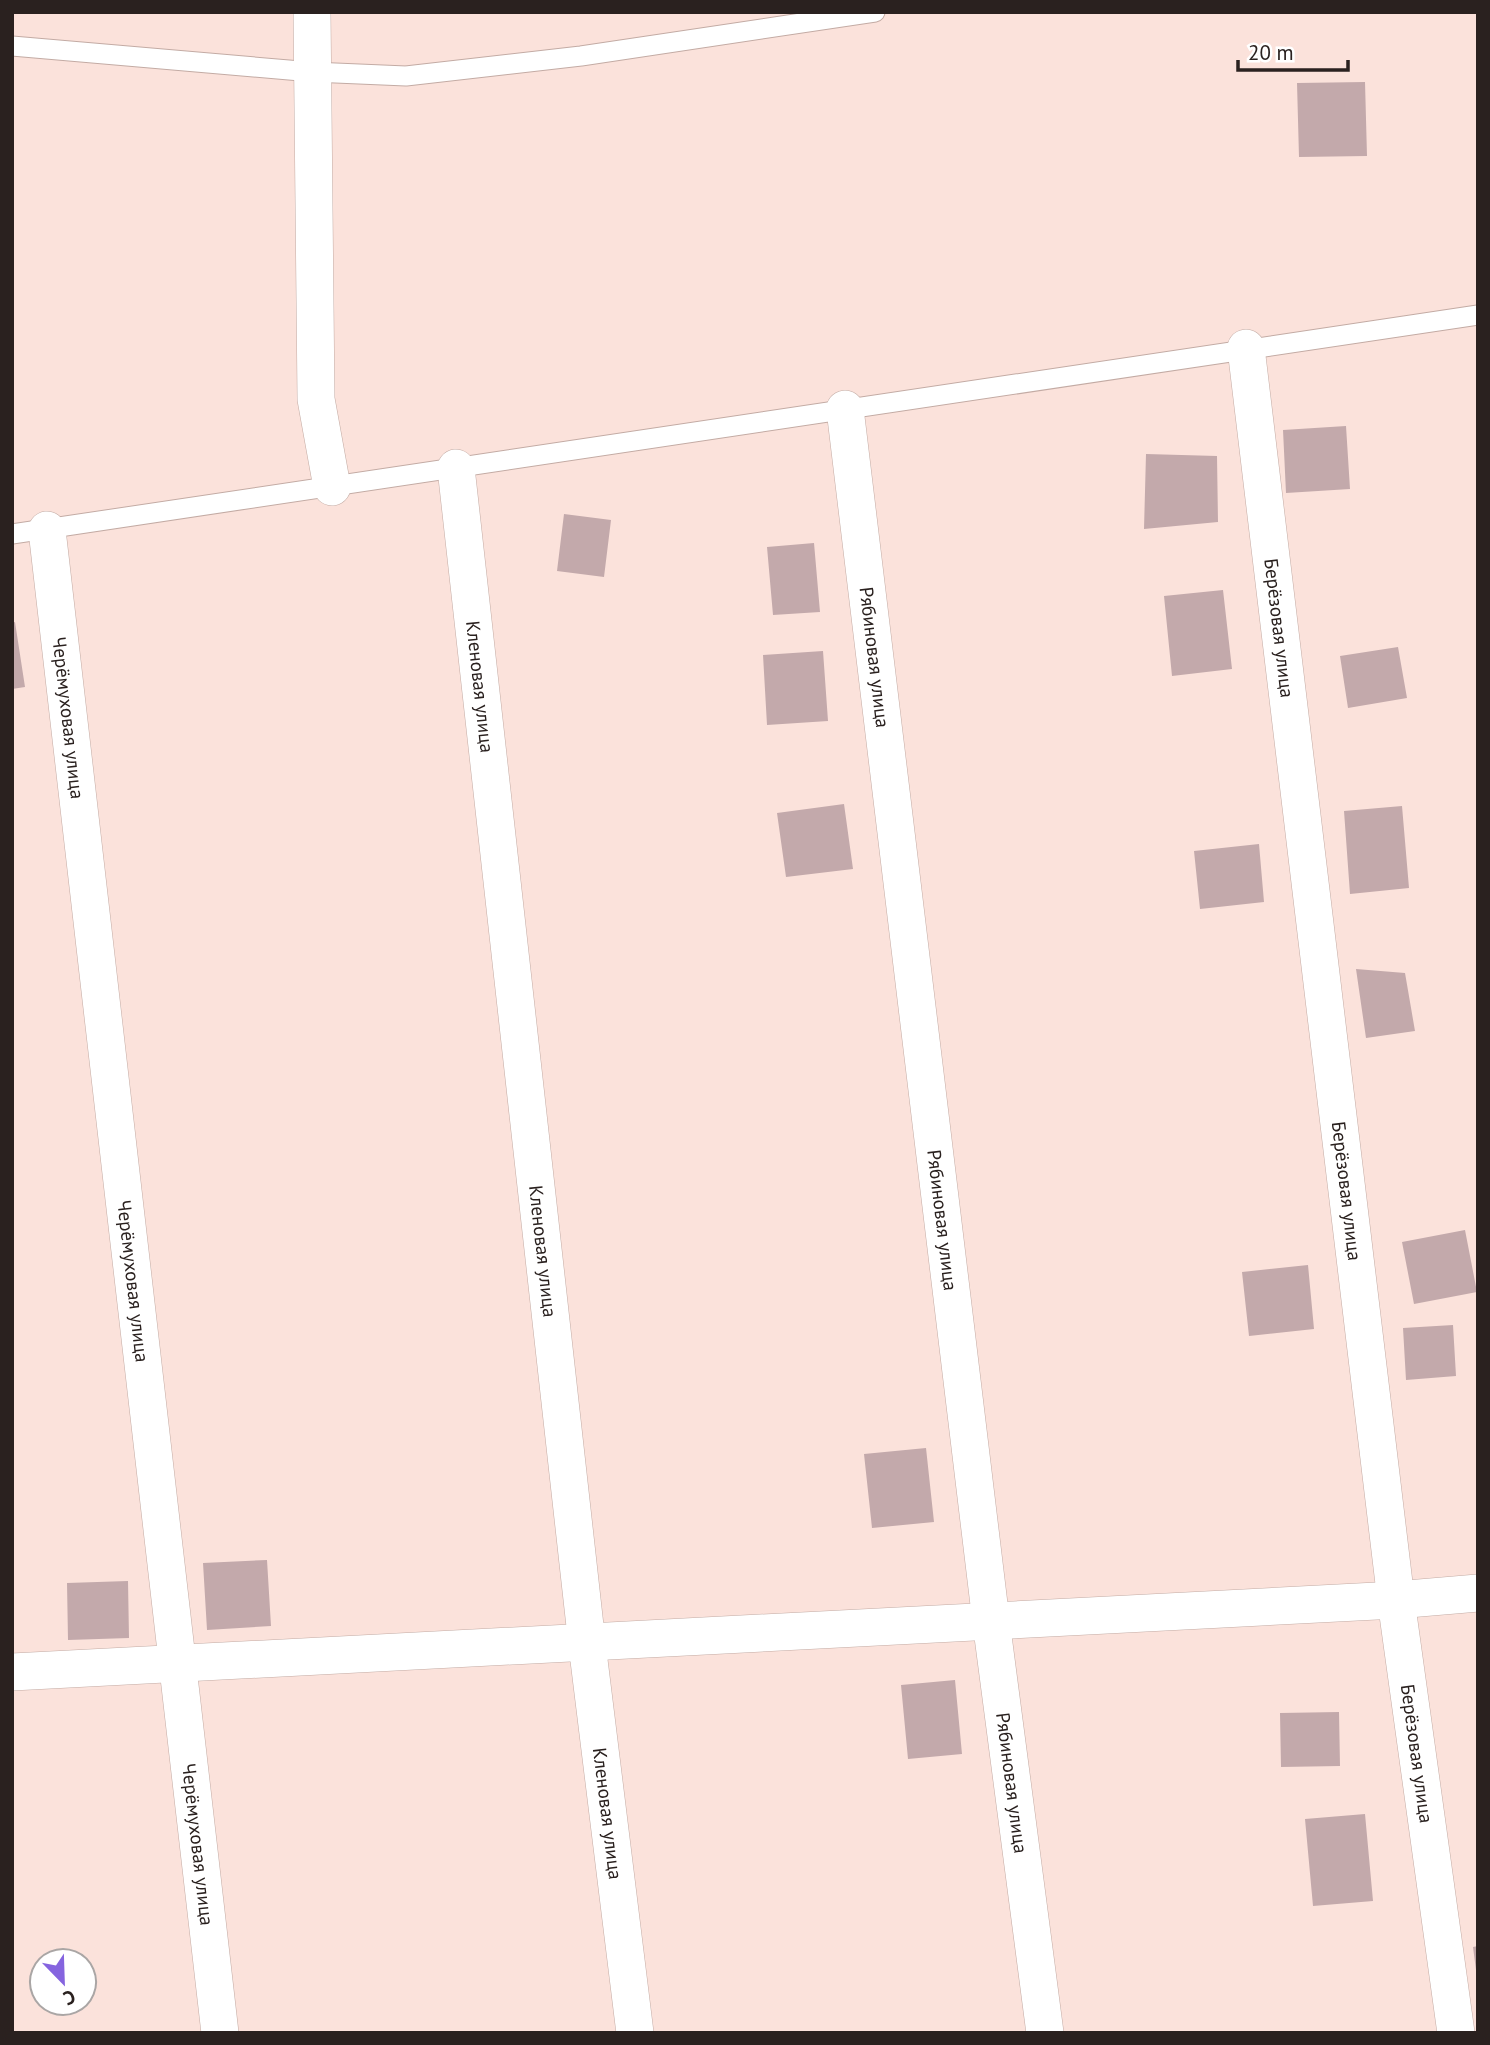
<svg xmlns="http://www.w3.org/2000/svg" width="1490" height="2045" font-family="'PT Sans',sans-serif">
	<style>
		.building { fill: #c3a9ab }
		.lines { fill: none; stroke-linecap: round; stroke-linejoin: round }
		.lane-casing { stroke: #c3aba4; stroke-width: 21 }
		.street-casing { stroke: #c3aba4; stroke-width: 38 }
		.lane { stroke: #fff; stroke-width: 19 }
		.street { stroke: #fff; stroke-width: 37 }
		.labels { text-anchor: middle; stroke-width: 7; stroke-linejoin: round; paint-order: stroke }
		.street-label { font-size: 19px; fill: #2a211f; stroke: #fff }
	</style>
	<rect width="100%" height="100%" fill="#fbe2db"/>
	<path class="building" d="M1365 82 1367 156 1299 157 1297 83Z
		M1346 426 1350 489 1286 493 1283 430Z
		M1146 454 1217 456 1218 522 1144 529Z
		M564 514 611 520 604 577 557 571Z
		M814 543 820 612 773 615 767 547Z
		M1223 590 1232 669 1172 676 1164 596Z
		M15 622 25 687 12 689V623Z
		M1398 647 1407 698 1348 708 1340 656Z
		M823 651 828 721 767 725 763 655Z
		M844 804 853 869 786 877 777 813Z
		M1402 806 1409 888 1350 894 1344 811Z
		M1259 844 1264 902 1200 909 1194 851Z
		M1356 969 1405 973 1415 1031 1366 1038Z
		M1465 1230 1477 1292 1414 1304 1402 1242Z
		M1308 1265 1314 1329 1249 1336 1242 1272Z
		M1453 1325 1456 1376 1406 1380 1403 1328Z
		M926 1448 934 1522 872 1528 864 1454Z
		M267 1560 271 1626 207 1630 203 1563Z
		M128 1581 129 1638 68 1640 67 1583Z
		M955 1680 962 1754 908 1759 901 1685Z
		M1339 1712 1340 1766 1281 1767 1280 1713Z
		M1365 1814 1373 1901 1313 1906 1305 1819Z
		M1478 1946V1970H1476L1473 1947Z"/>
	<g class="lines">
		<g class="lane-casing">
			<path id="lane" d="M12 46 312 72 406 76 581 56 875 12
				M12 534 1478 315"/>
		</g>
		<g class="street-casing">
			<g id="street">
				<path d="M312 12 316 399 332 487"/>
				<path id="s1" d="M1246 348 1396 1600 1456 2033"/>
				<path id="s2" d="M845 409 991 1621 1045 2033"/>
				<path id="s3" d="M456 468 587 1644 635 2033"/>
				<path id="s4" d="M47 530 220 2033"/>
				<path d="M12 1672 1396 1600 1478 1593"/>
			</g>
		</g>
		<use href="#lane" class="lane"/>
		<use href="#street" class="street"/>
	</g>
	<g class="labels">
		<g class="street-label">
			<text dy="7" stroke="none"><textPath href="#s1" startOffset="282">Берёзовая улица</textPath></text>
			<text dy="7" stroke="none"><textPath href="#s2" startOffset="250">Рябиновая улица</textPath></text>
			<text dy="7" stroke="none"><textPath href="#s3" startOffset="220">Кленовая улица</textPath></text>
			<text dy="7" stroke="none"><textPath href="#s4" startOffset="189">Черёмуховая улица</textPath></text>
			<text dy="7" stroke="none"><textPath href="#s1" startOffset="849">Берёзовая улица</textPath></text>
			<text dy="7" stroke="none"><textPath href="#s2" startOffset="817">Рябиновая улица</textPath></text>
			<text dy="7" stroke="none"><textPath href="#s3" startOffset="788">Кленовая улица</textPath></text>
			<text dy="7" stroke="none"><textPath href="#s4" startOffset="756">Черёмуховая улица</textPath></text>
			<text dy="7" stroke="none"><textPath href="#s1" startOffset="1416">Берёзовая улица</textPath></text>
			<text dy="7" stroke="none"><textPath href="#s2" startOffset="1384">Рябиновая улица</textPath></text>
			<text dy="7" stroke="none"><textPath href="#s3" startOffset="1354">Кленовая улица</textPath></text>
			<text dy="7" stroke="none"><textPath href="#s4" startOffset="1323">Черёмуховая улица</textPath></text>
		</g>
	</g>
	<rect width="1490" height="2045" fill="none" stroke="#2a211f" stroke-width="28"/>
	<g transform="translate(63 1982) rotate(157)"><circle r="33" fill="#ffffff" stroke="#aaa6a5" stroke-width="2"/>
	<path d="M0-5L12 26L0 18L-12 26Z" fill="#8564df"/>
	<text y="-10" font-size="19" font-weight="bold" text-anchor="middle" fill="#2a211f">С</text>
	</g>
	<path d="M1238 60v10h110v-10" fill="none" stroke="#2a211f" stroke-width="3.5"/>
	<text x="1248" y="60" font-size="21" fill="#2a211f" stroke="#ffffff" stroke-width="5" paint-order="stroke">20 m</text>
</svg>
